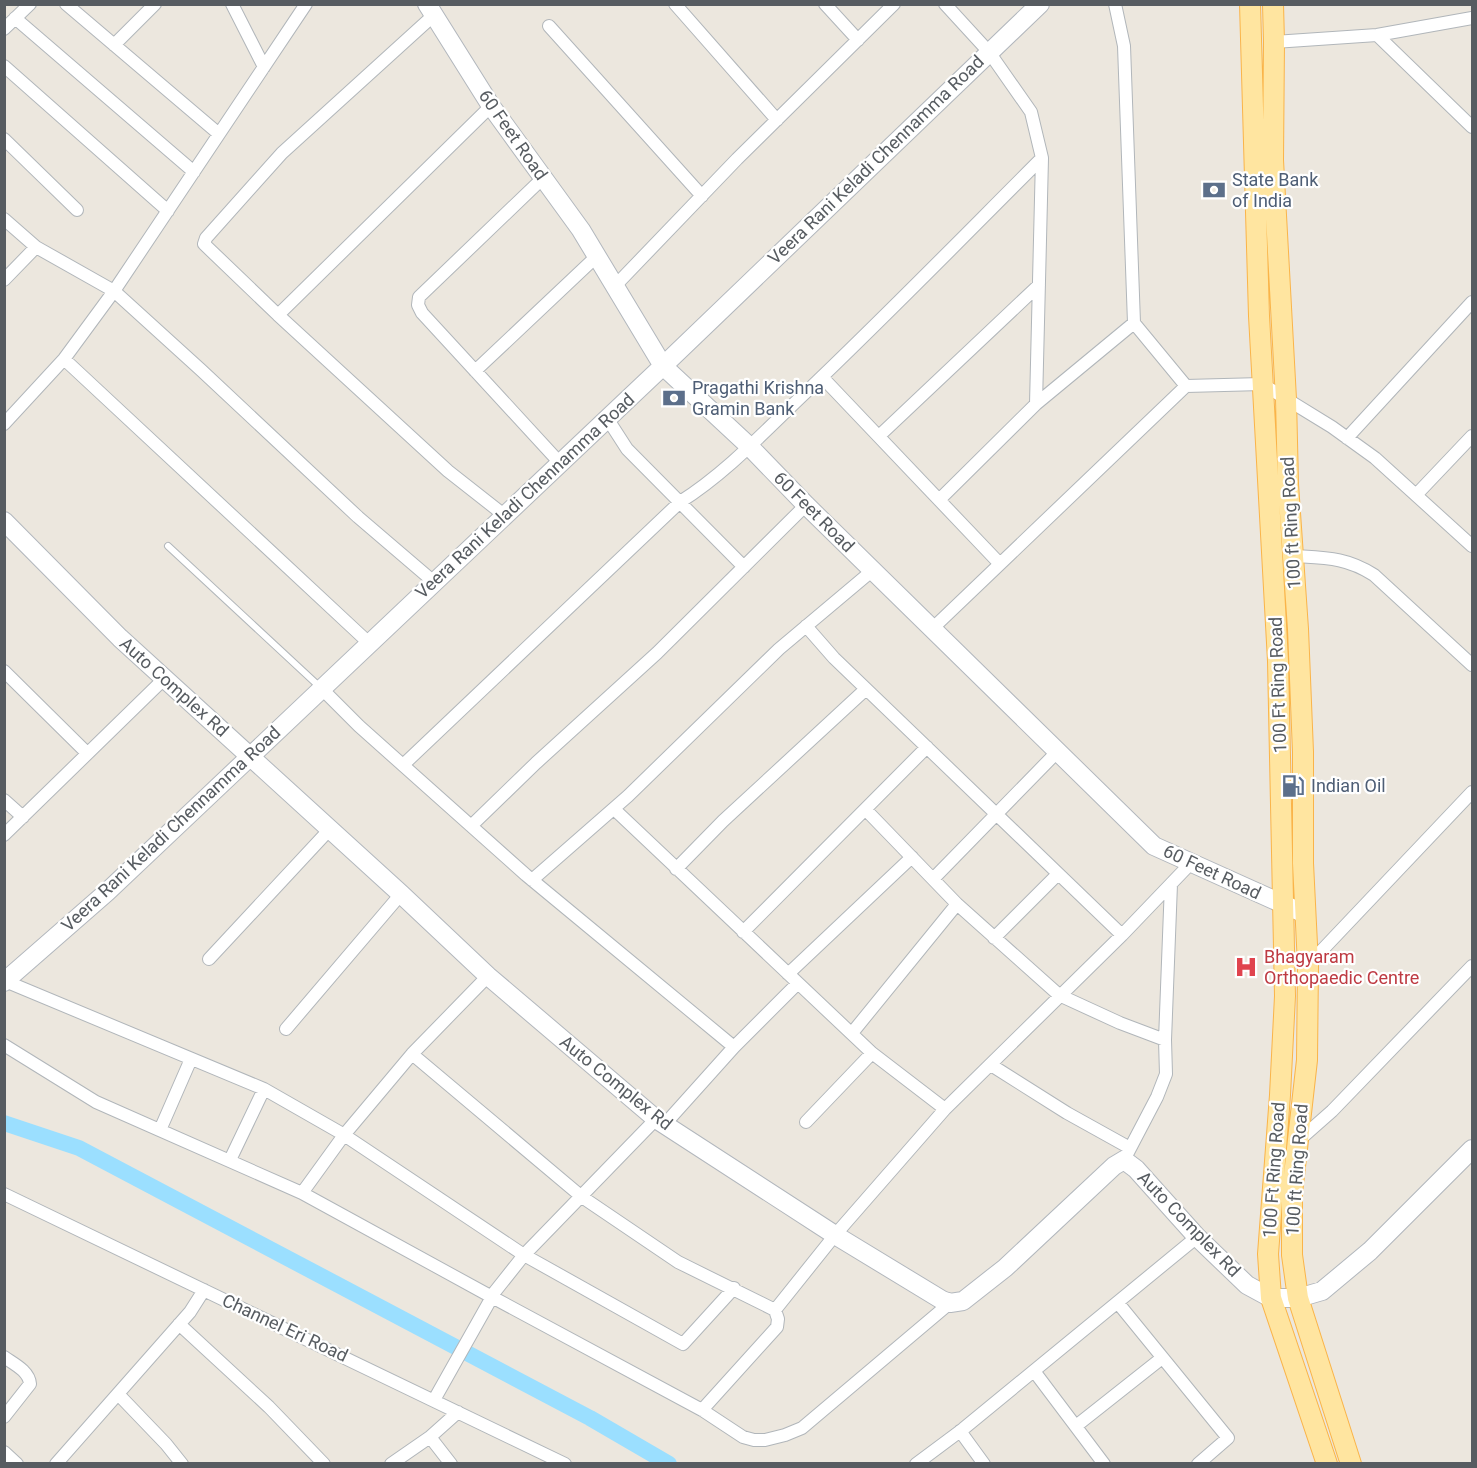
<svg xmlns="http://www.w3.org/2000/svg" width="1477" height="1468" font-family="Roboto,sans-serif">
	<style>
		.lines { fill: none; stroke-linecap: round; stroke-linejoin: round }
		.canal { stroke: #9bdfff; stroke-width: 16 }
		.lane-casing { stroke: #b1b6ba; stroke-width: 8 }
		.street-casing { stroke: #b1b6ba; stroke-width: 14 }
		.secondary-casing { stroke: #b2b7bd; stroke-width: 20 }
		.primary-casing { stroke: #fab449; stroke-width: 22 }
		.lane { stroke: #fff; stroke-width: 6 }
		.street { stroke: #fff; stroke-width: 12 }
		.secondary { stroke: #fff; stroke-width: 18 }
		.primary { stroke: #ffe5a0; stroke-width: 20 }
		.labels { text-anchor: middle; stroke-width: 4.5; stroke-linejoin: round; paint-order: stroke }
		.street-label { font-size: 18px; fill: #575c61; stroke: #fff }
		.service-label { font-size: 18px; fill: #4e5e75; stroke: #fff; text-anchor: start }
		.health-label { font-size: 18px; fill: #be3a42; stroke: #fff; text-anchor: start }
	</style>
	<rect width="100%" height="100%" fill="#ece7de"/>
	<g class="lines">
		<path class="canal" d="M4 1123 79 1148 590 1418 669 1464"/>
		<g class="lane-casing">
			<path id="lane" d="M168 546 321 688"/>
		</g>
		<g class="street-casing">
			<path id="street" d="M66 4 219 134
				M232 4 264 67
				M675 4 777 120
				M825 4 858 40
				M945 4 989 52 1031 112 1042 158 1036 404
				M1115 4 1124 46 1134 323 1186 386
				M434 15 282 153 206 238 204 244 278 315 448 471 504 515
				M15 18 194 172
				M549 26 702 196
				M4 29 30 4
				M1377 35 1472 127
				M1274 42 1377 35 1472 18
				M114 45 155 4
				M4 66 168 211
				M4 139 77 210
				M543 178 419 297 418 305 422 313 560 463
				M4 219 36 247 114 291 201 370 358 517 434 582
				M4 280 36 247
				M615 286 737 159 894 4
				M278 315 491 106
				M64 359 369 643
				M475 371 597 256
				M822 377 1000 564
				M607 418 627 449 744 567
				M4 424 64 359 114 291 306 4
				M879 436 1039 285
				M1347 438 1472 302
				M1416 495 1472 436
				M939 500 1036 404 1134 323
				M1293 556C1325 558 1346 557 1374 575L1472 665
				M806 626 834 658 1122 935
				M933 628 1186 386 1262 384 1332 427 1375 458 1472 546
				M4 671 87 753
				M321 688 359 726 526 875 734 1047
				M403 765 680 502C726 473 765 431 804 394 885 317 963 237 1042 158
				M4 800 23 817
				M614 809 872 1053 945 1109
				M866 810 957 904 1059 995 1120 1023 1165 1040
				M471 826 536 763 657 653 806 505
				M4 835 165 678
				M676 869 723 821 866 689
				M933 879 1058 751
				M532 880 628 796 779 649 873 570
				M743 932 927 747
				M994 938 1058 874
				M209 959 330 829
				M1308 965 1472 792
				M788 974 912 857
				M5 981 264 1089 341 1133 524 1255 683 1344 734 1288
				M286 1029 401 894
				M852 1033 957 904
				M4 1045 96 1102 302 1193 492 1297 434 1400
				M412 1054 582 1197 678 1262 775 1310 778 1319 777 1327 702 1410
				M991 1065 1067 1113 1130 1148
				M656 1119 524 1255 493 1294 492 1297 702 1410 743 1437 754 1440H765L785 1435 802 1428 950 1303
				M806 1122 872 1053
				M664 1125 734 1047 798 983
				M160 1130 191 1059
				M1298 1141 1332 1111 1472 966
				M230 1160 264 1089
				M1124 1160 1157 1097 1166 1074 1165 1040 1171 884
				M302 1193 344 1135 412 1054 488 976
				M4 1194 565 1464
				M1118 1303 1228 1438 1198 1464
				M775 1310 835 1235 945 1109 1122 935 1191 863
				M179 1324 269 1407 324 1464
				M4 1357C14 1364 29 1371 30 1384L4 1417
				M1034 1371 1104 1464
				M118 1394 166 1444 182 1464
				M1076 1426 1162 1358
				M960 1431 984 1464
				M430 1437 451 1464
				M4 1452 17 1464
				M56 1464 190 1312 204 1290
				M391 1464 430 1437 458 1412
				M916 1464 963 1429 1197 1237"/>
		</g>
		<g class="secondary-casing">
			<path id="secondary" d="M427 4 491 106 581 230 663 366 749 446 806 505 1154 846 1305 914
				M4 521 120 638 401 894 488 976 656 1119 835 1235 942 1300 950 1303 963 1301 1005 1268 1114 1166 1124 1160 1136 1169 1197 1237 1247 1285 1271 1298H1298L1322 1291 1370 1251 1472 1149
				M4 982 107 892 663 366 1040 4"/>
		</g>
		<g class="primary-casing">
			<path id="primary" d="M1250 4 1259 316 1278 661 1285 996 1280 1095 1268 1254 1271 1298 1327 1464
				M1273 4 1274 42 1273 160 1286 399 1288 484 1298 629 1303 752V863L1308 965 1307 1060 1292 1193V1255L1298 1298 1351 1464"/>
		</g>
		<use href="#lane" class="lane"/>
		<use href="#street" class="street"/>
		<use href="#secondary" class="secondary"/>
		<use href="#primary" class="primary"/>
	</g>
	<defs>
		<g id="bank-bare" transform="scale(1.8)"><path d="M-6-4H6V4H-6ZM0-2.3a2.3 2.3 0 1 0 0 4.6a2.3 2.3 0 1 0 0-4.6Z" fill="#5c6f8a" stroke="#fff" stroke-width="2.5" paint-order="stroke"/></g>
		<g id="fuel-bare" transform="scale(1.8)"><path d="M-5.5-6h7V0h2V4h1.3V-2.5L3-4.5l.8-.8L6-3V5H2.5V1h-1V6h-7ZM-4.2-4.7v3.2H.2V-4.7Z" fill="#5c6f8a" stroke="#fff" stroke-width="2.5" paint-order="stroke"/></g>
		<g id="hospital-bare" transform="scale(1.8)"><path d="M-5-5h3v3.5h4V-5h3V5h-3V1.5h-4V5h-3Z" fill="#e0444e" stroke="#fff" stroke-width="2.5" paint-order="stroke"/></g>
	</defs>
	<g fill-rule="evenodd">
		<use href="#bank-bare" x="1214" y="190"/>
		<use href="#bank-bare" x="674" y="398"/>
		<use href="#fuel-bare" x="1293" y="786"/>
		<use href="#hospital-bare" x="1246" y="967"/>
	</g>
	<g class="labels">
		<g class="street-label">
			<text transform="translate(513 135) rotate(55)" y="6">60 Feet Road</text>
			<text transform="translate(876 160) rotate(-44)" y="6">Veera Rani Keladi Chennamma Road</text>
			<text transform="translate(525 496) rotate(-43)" y="6">Veera Rani Keladi Chennamma Road</text>
			<text transform="translate(814 512) rotate(45)" y="6">60 Feet Road</text>
			<text transform="translate(1291 523) rotate(-93)" y="6">100 ft Ring Road</text>
			<text transform="translate(1278 685) rotate(-92)" y="6">100 Ft Ring Road</text>
			<text transform="translate(174 687) rotate(42)" y="6">Auto Complex Rd</text>
			<text transform="translate(171 829) rotate(-43)" y="6">Veera Rani Keladi Chennamma Road</text>
			<text transform="translate(1212 872) rotate(25)" y="6">60 Feet Road</text>
			<text transform="translate(616 1083) rotate(39)" y="6">Auto Complex Rd</text>
			<text transform="translate(1274 1170) rotate(-86)" y="6">100 Ft Ring Road</text>
			<text transform="translate(1297 1170) rotate(-86)" y="6">100 ft Ring Road</text>
			<text transform="translate(1189 1224) rotate(46)" y="6">Auto Complex Rd</text>
			<text transform="translate(285 1328) rotate(25)" y="6">Channel Eri Road</text>
		</g>
		<g class="service-label">
			<text x="1232" y="186">State Bank<tspan x="1232" dy="21">of India</tspan></text>
			<text x="692" y="394">Pragathi Krishna<tspan x="692" dy="21">Gramin Bank</tspan></text>
			<text x="1311" y="792">Indian Oil</text>
		</g>
		<g class="health-label">
			<text x="1264" y="963">Bhagyaram<tspan x="1264" dy="21">Orthopaedic Centre</tspan></text>
		</g>
	</g>
	<rect width="1477" height="1468" fill="none" stroke="#575c61" stroke-width="12"/>
</svg>
